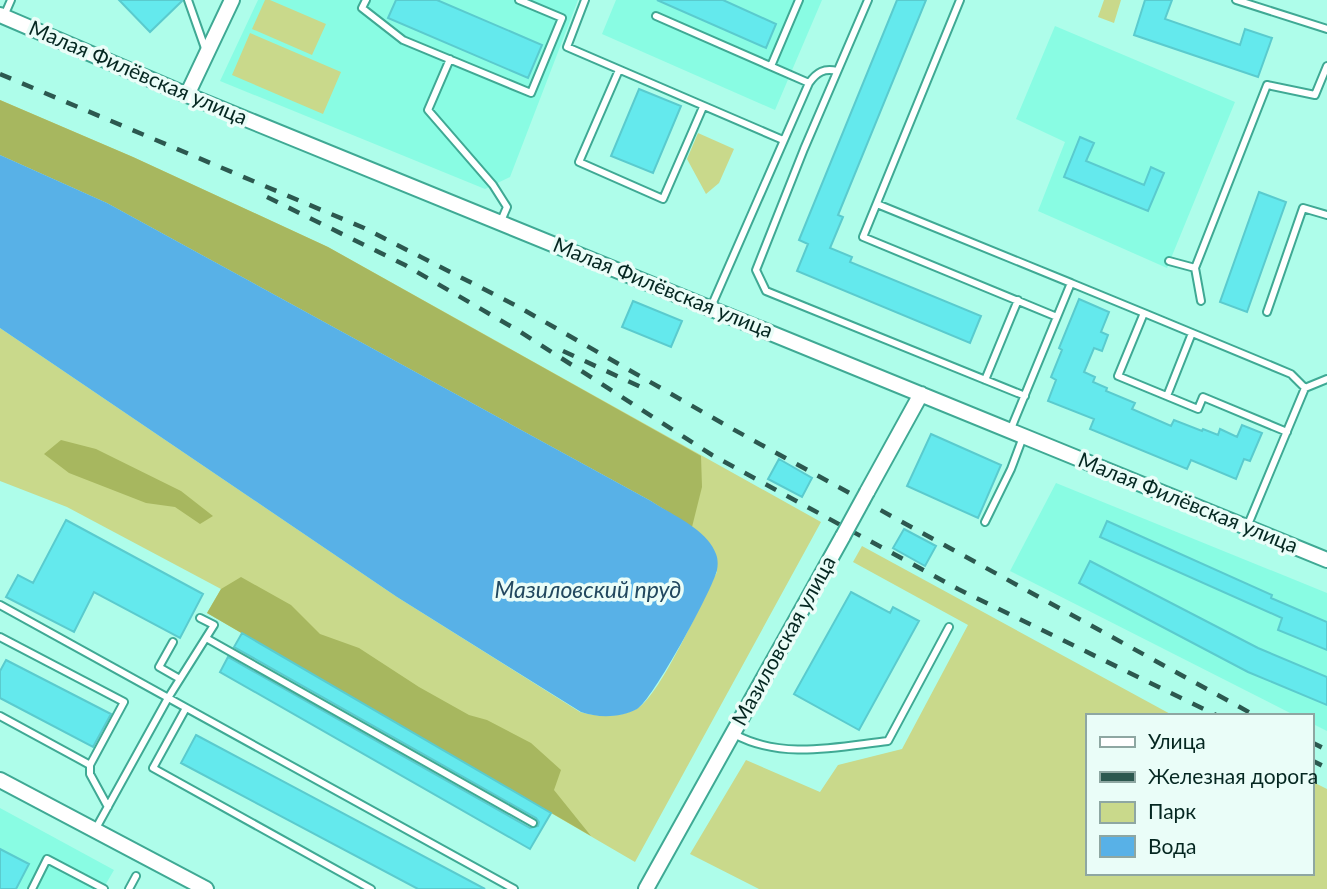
<svg xmlns="http://www.w3.org/2000/svg" width="1327" height="889" font-family="Lato,sans-serif">
	<style>
		.built { fill: #89fce3 }
		.green { fill: #c9d98b }
		.forest { fill: #a7b75f }
		.water { fill: #58b1e7 }
		.building { fill: #64e9ed; stroke: #5acbce; stroke-width: 2 }
		.lines { fill: none; stroke-linecap: round; stroke-linejoin: round }
		.service-casing { stroke: #3fa994; stroke-width: 10 }
		.tertiary-casing { stroke: #3fa994; stroke-width: 18 }
		.service { stroke: #fff; stroke-width: 6 }
		.tertiary { stroke: #fff; stroke-width: 14 }
		.rail { stroke: #2c584f; stroke-width: 4.5; stroke-dasharray: 12 12; stroke-linecap: butt }
		.tertiary-bridge-casing { stroke: #3fa994; stroke-width: 18; stroke-linecap: butt }
		.tertiary-bridge { stroke: #fff; stroke-width: 14 }
		.labels { text-anchor: middle; stroke-width: 7; stroke-linejoin: round; paint-order: stroke }
		.street-label { font-size: 21px; fill: #052721; stroke: #eafdf8 }
		.water-label { font-size: 23px; font-style: italic; fill: #22485f; stroke: #eafdf8 }
	</style>
	<rect width="100%" height="100%" fill="#aefdea"/>
	<path class="built" d="M258 0H578L510 177 485 189 220 81Z
		M616 0H822L775 110 602 34Z
		M1055 26 1235 102 1167 268 1038 211 1065 142 1016 119Z
		M1056 483 1327 593V731L1311 723V716H1296L1010 571Z
		M0 808 114 870 103 889H0Z"/>
	<path class="green" d="M265 0H270L326 24 312 55 252 29Z
		M1104 0H1121L1114 23 1098 17Z
		M250 33 341 72 323 114 232 75Z
		M0 100 133 157 328 247 821 522 635 862 207 613 221 589 67 507 0 481V328L397 597 580 712C598 717 621 718 638 708 661 694 703 599 717 572L651 501 107 203 0 155Z
		M698 133 734 149 719 183 706 194 687 159Z
		M862 546 1174 716H1087V873H1311V781L1327 789V889H759L690 854 746 760 820 792 838 765 902 749 968 625 853 562Z"/>
	<path class="forest" d="M0 100 133 157 328 247 701 456 702 487 692 527 651 501 107 203 0 155Z
		M61 440 96 449 181 491 213 516 200 524 175 507 146 503 69 473 44 454Z
		M241 577 291 605 320 634 359 648 419 687 469 715 487 720 531 743 561 770 554 790 591 836 207 613 221 589Z"/>
	<path class="water" d="M0 155 107 203 651 501C672 515 707 529 716 554 718 559 718 565 717 570 713 589 652 701 637 709 620 718 598 718 581 712L397 597 0 328Z"/>
	<path class="building" d="M119 0H182V1L150 32Z
		M396 0H437L542 45 528 78 388 18Z
		M657 0H723L776 24 766 48Z
		M897 0H926L838 215 843 217 830 248 852 257 850 262 981 316 970 343 797 271 808 244 799 240Z
		M1145 0H1172L1165 19 1240 45 1245 29 1272 38 1258 77 1134 35Z
		M639 89 681 106 653 173 611 156Z
		M1080 137 1094 143 1086 161 1144 185 1151 167 1164 173 1148 211 1064 177Z
		M1259 192 1286 202 1247 312 1220 302Z
		M1079 299 1109 312 1101 332 1108 335 1102 351 1094 348 1084 372 1095 377 1093 382 1107 388 1106 391 1135 403 1132 409 1171 426 1174 420 1202 431 1203 429 1218 435 1220 429 1237 437 1242 425 1262 433 1250 461 1244 459 1236 479 1191 460 1187 469 1090 429 1094 419 1048 401 1056 380 1051 377 1062 350 1059 348Z
		M633 301 682 321 671 347 622 327Z
		M931 434 1001 465 978 518 907 486Z
		M779 459 812 478 802 497 768 479Z
		M66 520 203 594 180 638 94 592 74 632 6 597 18 575 33 583Z
		M1107 521 1272 595 1271 598 1327 622V650L1278 630 1282 618 1100 537Z
		M904 529 936 546 925 566 893 548Z
		M1090 561 1258 648 1327 677V705L1248 672 1079 583Z
		M851 592 890 613 893 607 919 621 859 730 794 694Z
		M242 633 551 813 530 849 220 672 228 657 530 828 538 826 539 822 536 818 234 647Z
		M6 660 111 714 93 747 0 698V671Z
		M196 735 485 889H418L181 763Z
		M0 849 29 864 16 889H0Z"/>
	<g class="lines">
		<g class="service-casing">
			<path id="service" d="M188 0 206 51
				M366 0 362 8 403 40 531 93 562 18 519 0
				M585 0 567 47 783 140
				M868 0 804 149 756 270 766 291 1025 396
				M960 0 863 237 1057 317
				M1236 0 1327 29
				M4 16 11 0
				M656 16 809 83
				M450 59 428 110 493 185 507 207 501 221
				M771 66 799 0
				M619 70 579 162 663 199 703 107
				M877 204 1071 283
				M1169 261 1195 268 1201 301
				M1195 268 1267 85 1315 95 1327 66
				M711 307 809 83C817 72 824 68 837 71
				M1267 312 1303 208 1327 215
				M1144 313 1291 374 1305 388 1247 527
				M985 380 1018 300
				M1305 388 1327 379
				M1167 396 1192 333
				M1010 431 1071 283 1144 313 1118 376 1198 409 1203 397 1287 432
				M985 522 1011 469 1023 437
				M0 605 514 889
				M0 637 124 702 90 765V774L108 807
				M206 638 533 823
				M173 642 159 667 180 679
				M186 708 153 768 371 889
				M0 716 90 765
				M734 734C782 760 836 747 888 741L949 627
				M95 830 168 698 214 625 200 618
				M32 889 47 859 104 889
				M129 889 136 876"/>
		</g>
		<g class="tertiary-casing">
			<path id="tertiary" d="M0 15 187 95 1327 560
				M187 95 232 0
				M867 492 921 394
				M0 780 206 889
				M646 889 843 536"/>
		</g>
		<use href="#service" class="service"/>
		<use href="#tertiary" class="tertiary"/>
		<path class="rail" d="M0 74 364 228 517 306 729 427 1256 716
			M267 197 405 265 519 331 712 455 958 589 1218 716
			M563 351 643 388
			M1311 742 1327 750
			M1311 760 1327 768"/>
		<g class="tertiary-bridge-casing">
			<path id="tertiary-bridge" d="M843 536 867 492"/>
		</g>
		<use href="#tertiary-bridge" class="tertiary-bridge"/>
	</g>
	<g class="labels">
		<g class="street-label">
			<text transform="translate(138 73) rotate(23)" y="7">Малая Филёвская улица</text>
			<text transform="translate(663 288) rotate(22)" y="7">Малая Филёвская улица</text>
			<text transform="translate(1188 503) rotate(22)" y="7">Малая Филёвская улица</text>
			<text transform="translate(784 641) rotate(-61)" y="7">Мазиловская улица</text>
		</g>
		<g class="water-label">
			<text x="588" y="598">Мазиловский пруд</text>
		</g>
	</g>
	<rect x="1086" y="714" width="228" height="161" fill="#eafdf8" stroke="#8ea7a2" stroke-width="2"/>
	<rect x="1100" y="737" width="35" height="10" fill="#ffffff" stroke="#8ea7a2" stroke-width="2"/>
	<text x="1148" y="749" font-size="21" fill="#052721">Улица</text>
	<rect x="1100" y="772" width="35" height="10" fill="#2c584f" stroke="#8ea7a2" stroke-width="2"/>
	<text x="1148" y="784" font-size="21" fill="#052721">Железная дорога</text>
	<rect x="1100" y="802" width="35" height="21" fill="#c9d98b" stroke="#8ea7a2" stroke-width="2"/>
	<text x="1148" y="819" font-size="21" fill="#052721">Парк</text>
	<rect x="1100" y="836" width="35" height="21" fill="#58b1e7" stroke="#8ea7a2" stroke-width="2"/>
	<text x="1148" y="854" font-size="21" fill="#052721">Вода</text>
</svg>
